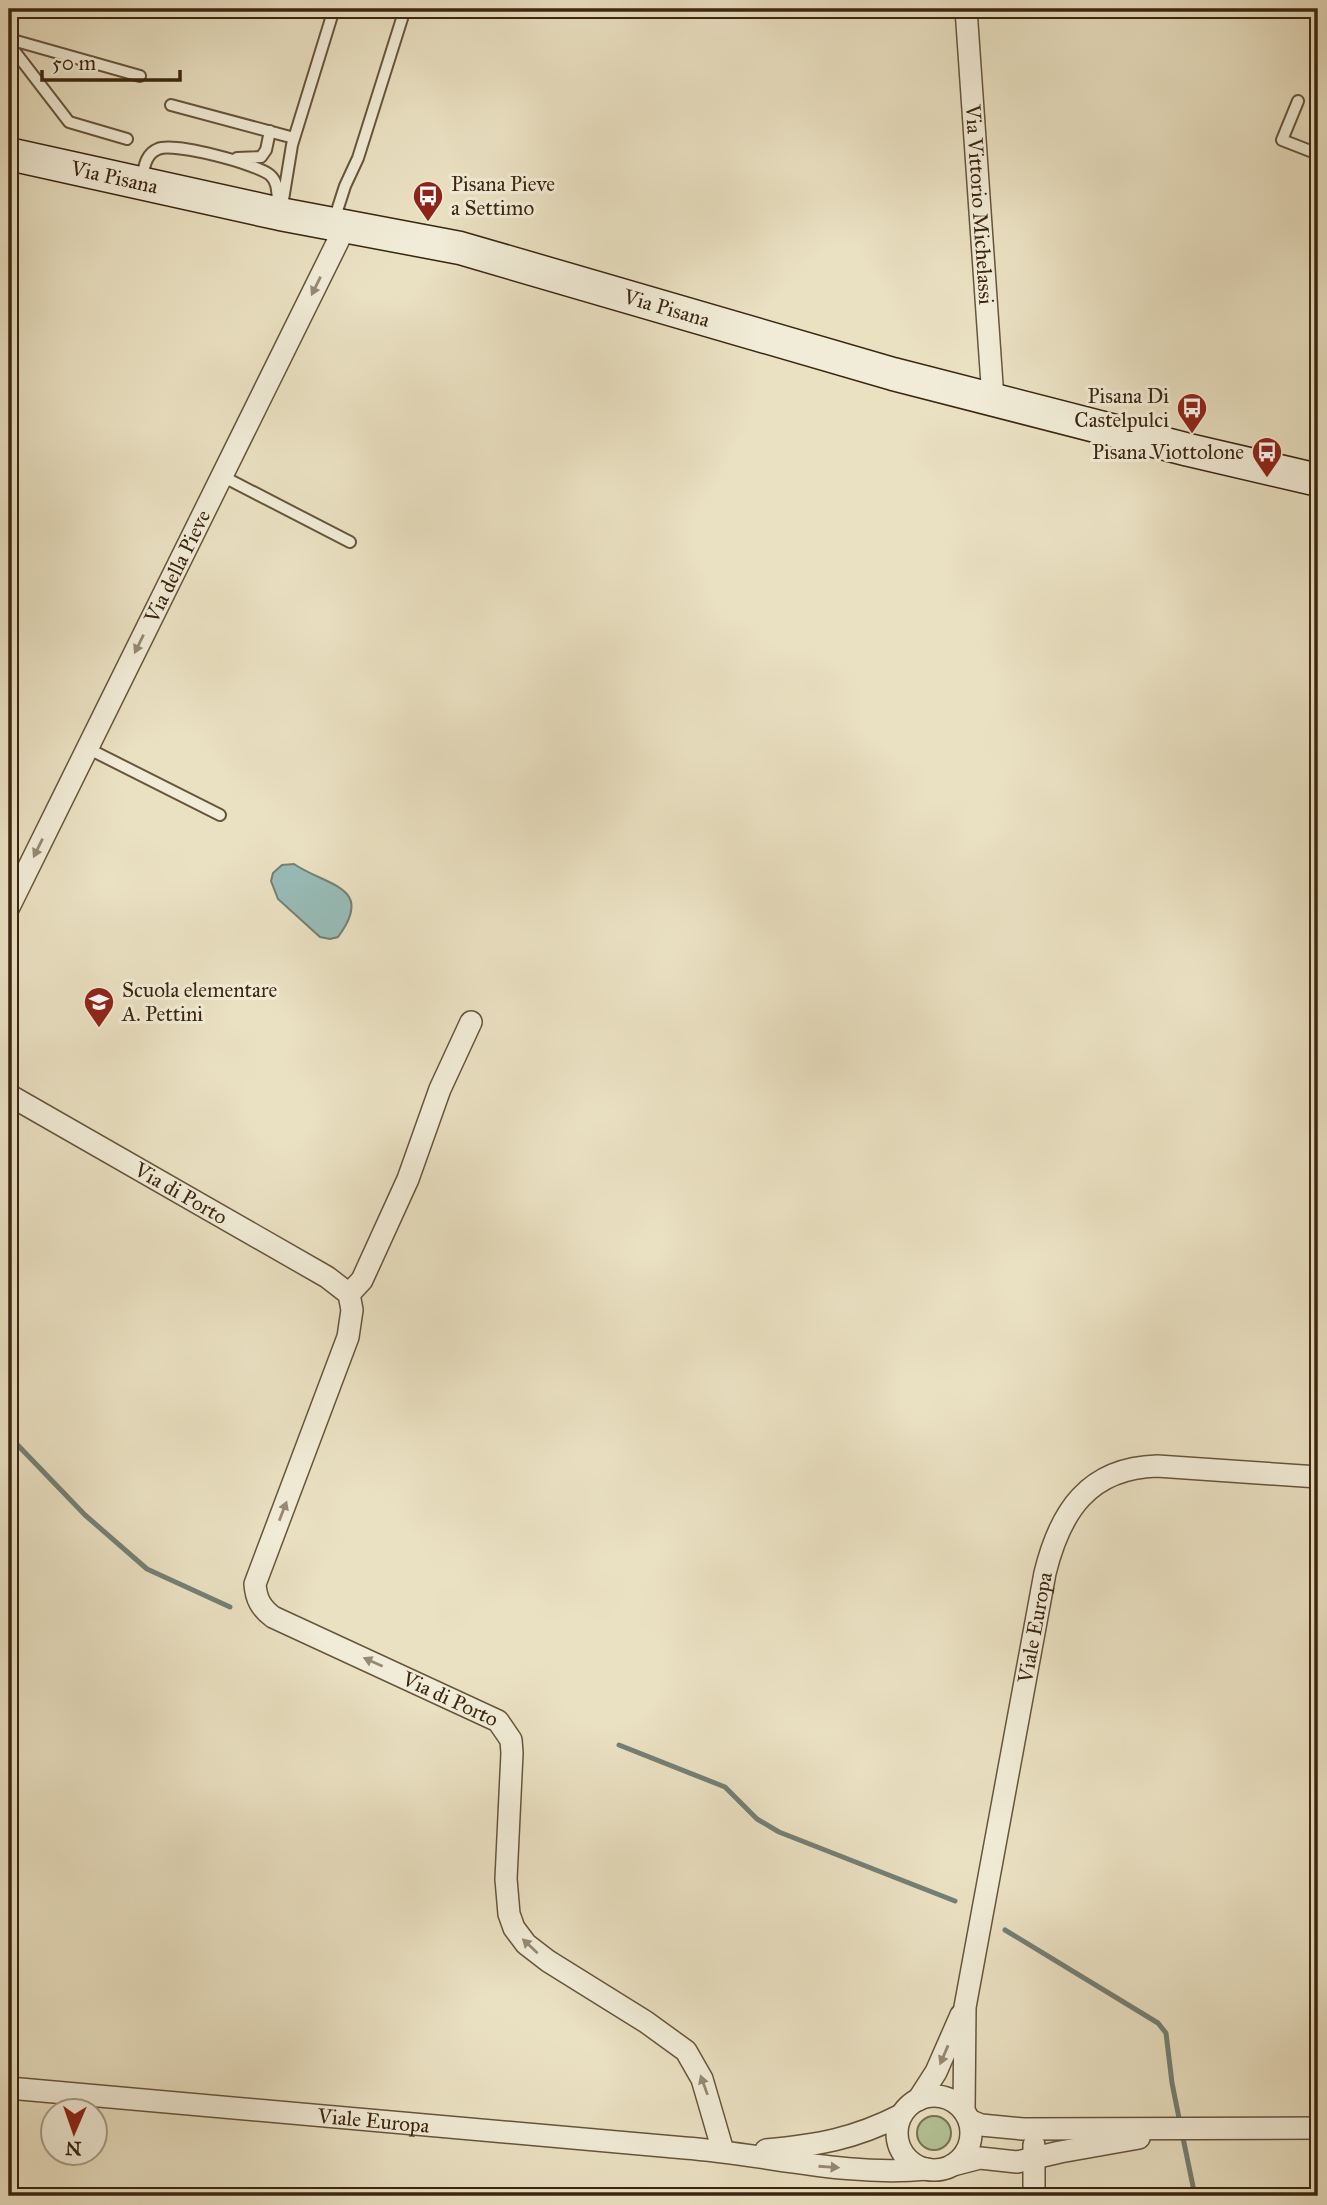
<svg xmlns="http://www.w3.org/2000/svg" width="1327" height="2205" font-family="'IM FELL Great Primer',serif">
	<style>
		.green { fill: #b4c396; stroke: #787453; stroke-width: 2 }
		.water { fill: #98bcb7; stroke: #738074; stroke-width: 2 }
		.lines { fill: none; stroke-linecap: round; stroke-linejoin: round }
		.stream { stroke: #738074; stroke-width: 5 }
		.service-casing { stroke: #67553c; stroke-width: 14 }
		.minor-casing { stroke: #67553c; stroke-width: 24 }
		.secondary-casing { stroke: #3b2610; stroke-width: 35 }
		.service { stroke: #f1ecd7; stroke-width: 10 }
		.minor { stroke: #f1ecd7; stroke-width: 21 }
		.secondary { stroke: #f1ecd7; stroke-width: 32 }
		.oneway { fill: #968974 }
		.labels { text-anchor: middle; stroke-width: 6; stroke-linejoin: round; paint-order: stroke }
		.street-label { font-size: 21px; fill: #3b2610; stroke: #f1ecd7 }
		.poi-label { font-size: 21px; fill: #3b2610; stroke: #f1ecd7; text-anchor: start }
	</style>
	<rect width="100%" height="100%" fill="#eae1c2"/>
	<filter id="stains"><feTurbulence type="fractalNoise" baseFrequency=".00286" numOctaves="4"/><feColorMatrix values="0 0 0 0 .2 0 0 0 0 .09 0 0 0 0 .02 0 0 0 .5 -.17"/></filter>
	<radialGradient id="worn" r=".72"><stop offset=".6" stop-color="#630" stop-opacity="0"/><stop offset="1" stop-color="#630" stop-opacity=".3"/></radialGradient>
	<path class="green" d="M917 2133a17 17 0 1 1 34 0a17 17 0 1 1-34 0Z"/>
	<path class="water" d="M294 864C326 886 376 886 338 937L330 939 320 937 278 899 271 881 273 873 282 865Z"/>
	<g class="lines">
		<path class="stream" d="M9 1436 85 1515 147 1569 230 1607
			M619 1745 725 1787 757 1819 779 1832 955 1901
			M1005 1930 1158 2023 1166 2033 1172 2083 1180 2123
			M1182 2133 1195 2196"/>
		<g class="service-casing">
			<path id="service" d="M9 39 140 76
				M9 44 69 122 127 139
				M1298 101 1282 140 1318 154
				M171 105 294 138
				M237 158 261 157 266 150 270 131
				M141 181C144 169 145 154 158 149 174 142 257 164 270 175 278 182 277 192 278 201
				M281 212 292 145 334 9
				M334 220 345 186 358 158 405 9
				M222 476 350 542
				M87 748 220 815"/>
		</g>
		<g class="minor-casing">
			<g id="minor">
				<path id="s1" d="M966 9 993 399"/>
				<path id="s2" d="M9 907 346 225"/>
				<path id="s3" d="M9 1095 327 1277 349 1294 352 1310 348 1337 255 1584C256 1599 261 1608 273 1617L498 1721 511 1740 512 1753 506 1879 509 1914 514 1928 526 1944 548 1961 646 2022 686 2051 702 2079 723 2151"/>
				<path d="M349 1294 362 1280 408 1179 440 1089 471 1022"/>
				<path id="s4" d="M9 2088C234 2107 459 2130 685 2148 765 2154 845 2177 927 2169"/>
				<circle cx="934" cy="2133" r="37"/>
				<path d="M918 2100 936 2072 961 2015"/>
				<path id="s5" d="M964 2111 965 2007 1045 1573C1060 1512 1088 1468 1157 1466L1318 1477"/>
				<path d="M969 2120 981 2125 1023 2129 1318 2128"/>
				<path d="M1034 2145V2196"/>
				<path d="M766 2150C818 2145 854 2139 901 2115"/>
				<path d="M953 2165 980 2158 1017 2162 1060 2152 1139 2138"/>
			</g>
		</g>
		<g class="secondary-casing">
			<g id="secondary">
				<path id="s6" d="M9 154 280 214 460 248 893 374 1189 450 1318 480"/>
			</g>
		</g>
		<use href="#service" class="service"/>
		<use href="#minor" class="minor"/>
		<use href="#secondary" class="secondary"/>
	</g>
	<defs><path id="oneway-solid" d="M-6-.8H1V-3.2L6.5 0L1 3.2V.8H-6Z" transform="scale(1.75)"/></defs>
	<g class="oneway">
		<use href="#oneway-solid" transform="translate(316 286) rotate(116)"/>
		<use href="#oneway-solid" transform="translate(139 644) rotate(116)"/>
		<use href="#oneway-solid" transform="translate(38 848) rotate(116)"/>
		<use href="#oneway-solid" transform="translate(283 1511) rotate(-69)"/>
		<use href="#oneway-solid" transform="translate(373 1662) rotate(-156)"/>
		<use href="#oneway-solid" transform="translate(530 1946) rotate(-137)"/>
		<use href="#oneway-solid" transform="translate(944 2055) rotate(113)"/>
		<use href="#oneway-solid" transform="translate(704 2085) rotate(-110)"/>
		<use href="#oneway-solid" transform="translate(829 2167) rotate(4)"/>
	</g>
	<defs>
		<g id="bus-pin" transform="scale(1.575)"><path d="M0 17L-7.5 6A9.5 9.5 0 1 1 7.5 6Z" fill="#8f2418" stroke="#f1ecd7"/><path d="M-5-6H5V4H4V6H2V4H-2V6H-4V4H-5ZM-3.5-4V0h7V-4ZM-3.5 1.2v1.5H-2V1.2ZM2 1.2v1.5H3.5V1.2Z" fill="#fff"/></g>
		<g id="school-pin" transform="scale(1.575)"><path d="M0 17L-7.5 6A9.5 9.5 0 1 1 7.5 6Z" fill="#8f2418" stroke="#f1ecd7"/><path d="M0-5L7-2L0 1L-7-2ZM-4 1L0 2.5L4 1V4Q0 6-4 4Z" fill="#fff"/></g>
	</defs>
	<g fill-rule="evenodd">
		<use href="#bus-pin" x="428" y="196"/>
		<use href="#bus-pin" x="1192" y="408"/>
		<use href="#bus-pin" x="1267" y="452"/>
		<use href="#school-pin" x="99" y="1002"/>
	</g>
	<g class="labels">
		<g class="street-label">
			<text dy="7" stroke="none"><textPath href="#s6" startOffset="108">Via Pisana</textPath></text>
			<text dy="7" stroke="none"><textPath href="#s1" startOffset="196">Via Vittorio Michelassi</textPath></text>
			<text dy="7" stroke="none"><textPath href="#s6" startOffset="676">Via Pisana</textPath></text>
			<text dy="7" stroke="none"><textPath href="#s2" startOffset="380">Via della Pieve</textPath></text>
			<text dy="7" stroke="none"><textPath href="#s3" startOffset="198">Via di Porto</textPath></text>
			<text dy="7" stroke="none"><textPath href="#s5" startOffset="490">Viale Europa</textPath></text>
			<text dy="7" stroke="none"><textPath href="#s3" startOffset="936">Via di Porto</textPath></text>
			<text dy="7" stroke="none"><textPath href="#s4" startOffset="366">Viale Europa</textPath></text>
		</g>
		<g class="poi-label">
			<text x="451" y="191">Pisana Pieve<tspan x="451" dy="24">a Settimo</tspan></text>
			<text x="1169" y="403" text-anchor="end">Pisana Di<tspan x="1169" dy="24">Castelpulci</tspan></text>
			<text x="1244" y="459" text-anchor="end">Pisana Viottolone</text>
			<text x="122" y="997">Scuola elementare<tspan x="122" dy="24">A. Pettini</tspan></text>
		</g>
	</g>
	<rect width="1327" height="2205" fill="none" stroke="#eae1c2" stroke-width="35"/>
	<rect x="10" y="10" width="1306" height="2184" fill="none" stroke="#3b2610" stroke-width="3.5"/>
	<rect x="18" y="18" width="1292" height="2170" fill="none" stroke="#3b2610" stroke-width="2"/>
	<g transform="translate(74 2132) rotate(182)"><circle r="33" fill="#f1ecd7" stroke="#a89d87" stroke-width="2"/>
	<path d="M0-5L12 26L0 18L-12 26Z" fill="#8f2418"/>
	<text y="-10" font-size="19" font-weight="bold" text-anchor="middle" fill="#3b2610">N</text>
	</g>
	<path d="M42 70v10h138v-10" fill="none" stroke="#3b2610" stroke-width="3.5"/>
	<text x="52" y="70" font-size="21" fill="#3b2610" stroke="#f1ecd7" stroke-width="5" paint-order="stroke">50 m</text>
	<rect width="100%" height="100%" filter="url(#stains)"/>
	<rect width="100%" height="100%" fill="url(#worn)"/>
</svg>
